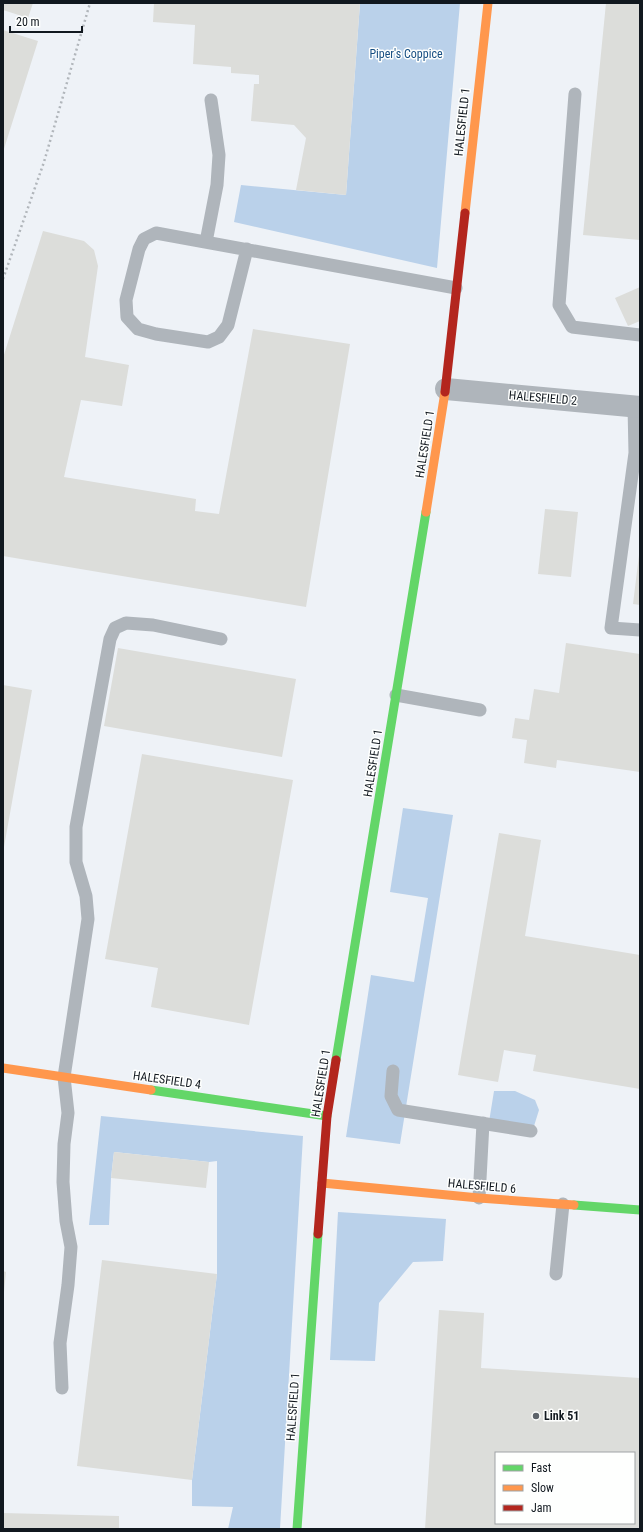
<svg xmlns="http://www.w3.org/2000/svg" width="643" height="1532" font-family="'Roboto Condensed',sans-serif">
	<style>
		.forest { fill: #bad1ea }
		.building { fill: #dcddda; fill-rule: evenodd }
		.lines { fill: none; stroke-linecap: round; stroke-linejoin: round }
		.path { stroke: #b1b6bb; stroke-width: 2.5; stroke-dasharray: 2 3; stroke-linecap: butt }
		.lane { stroke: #afb5bb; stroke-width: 13 }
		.street { stroke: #afb5bb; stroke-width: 22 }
		.fast { stroke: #63d668; stroke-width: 9 }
		.slow { stroke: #ff974d; stroke-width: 9 }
		.jam { stroke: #b3261e; stroke-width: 9 }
		.poi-dot { fill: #5e646b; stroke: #fefffe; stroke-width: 1.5 }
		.labels { text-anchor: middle; stroke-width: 3; stroke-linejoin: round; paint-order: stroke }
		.park-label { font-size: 12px; fill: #164e82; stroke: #fefffe }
		.street-label { font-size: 12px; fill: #11181f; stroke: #fefffe }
		.poi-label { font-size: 12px; font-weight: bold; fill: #11181f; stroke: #fefffe; text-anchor: start }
	</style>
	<rect width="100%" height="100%" fill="#eef2f7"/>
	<path class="forest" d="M360 3H460L437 268 234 222 241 185 346 195Z
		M403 808 453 815 400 1144 346 1137 371 975 414 982 428 898 390 892Z
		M494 1091H515L535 1100 539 1110 534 1126 489 1122Z
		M101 1116 303 1136 280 1529H228L233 1507 192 1506V1480L217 1274V1161L209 1162 114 1152 111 1178 109 1225H89Z
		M338 1212 446 1219 443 1261 413 1262 379 1303 375 1361 330 1360Z"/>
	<path class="building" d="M3 3H33L28 18 3 10Z
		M154 3H360L346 195 296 190 306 138 294 125 251 121 254 84H259V75L231 73V67L193 64 195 25 153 22Z
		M606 3H640V240L583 235Z
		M3 30 38 41 3 152Z
		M43 231 84 241 94 250 98 266 85 357 129 365 122 406 81 400 64 477 196 499 195 511 219 514 253 329 350 344 306 607 3 556V358Z
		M640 287V321L628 326 615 298Z
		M545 509 578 512 571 577 538 574Z
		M639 555H640V605L633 604Z
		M566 643 640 654V772L557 760 556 768 524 763 527 740 512 738 515 718 529 720 534 689 559 693Z
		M118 648 296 679 282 757 104 726Z
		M3 685 32 690 4 847 3 846Z
		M142 754 293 780 249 1025 151 1007 158 968 105 959Z
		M499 833 541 840 525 936 640 955V1089L533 1071 536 1055 504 1050 498 1082 458 1075Z
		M114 1152 209 1162 206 1188 111 1178Z
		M102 1260 217 1274 192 1480 77 1466Z
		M3 1271 6 1272 4 1292H3Z
		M439 1310 484 1313 481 1368 640 1378V1529H425ZM496 1453H634V1523H496Z
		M3 1513 119 1516V1529H3Z"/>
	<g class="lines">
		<path class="path" d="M3 279 44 162 90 3"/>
		<path class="lane" d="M575 94 559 305 572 327 640 335
			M206 242 217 185 219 155 211 100
			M247 249 228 325 219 337 208 342 156 334 138 329 127 317 126 300 139 249 144 239 156 233 456 288
			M634 406 635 453 611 628 640 630
			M396 695 480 710
			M393 1071 391 1096 398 1110 531 1131
			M479 1198 483 1123
			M556 1274 563 1204
			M62 1388 60 1343 68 1285 71 1247 66 1221 63 1182 64 1144 68 1113 64 1077 88 919 86 896 76 862V827L110 639 115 628 126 623 153 625 221 639"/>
		<path class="street" d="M446 389 640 407"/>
		<path class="fast" d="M336 1060 426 512
			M151 1090 327 1116
			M574 1205 640 1210
			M297 1529 318 1234"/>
		<path class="slow" d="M465 213 488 3
			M426 512 445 392
			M3 1068 151 1090
			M322 1183 479 1198 574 1205"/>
		<path class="jam" d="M445 392 465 213
			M318 1234 327 1116 336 1060"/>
	</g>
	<circle class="poi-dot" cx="536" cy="1416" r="4"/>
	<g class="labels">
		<g class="park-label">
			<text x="406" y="58">Piper's Coppice</text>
		</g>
		<g class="street-label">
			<text transform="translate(462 122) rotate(-84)" y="4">HALESFIELD 1</text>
			<text transform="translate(543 398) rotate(5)" y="4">HALESFIELD 2</text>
			<text transform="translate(425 444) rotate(-81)" y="4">HALESFIELD 1</text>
			<text transform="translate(373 763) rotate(-81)" y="4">HALESFIELD 1</text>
			<text transform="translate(167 1080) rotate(8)" y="4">HALESFIELD 4</text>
			<text transform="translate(321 1083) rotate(-81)" y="4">HALESFIELD 1</text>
			<text transform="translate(482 1186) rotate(5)" y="4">HALESFIELD 6</text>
			<text transform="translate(293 1407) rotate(-86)" y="4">HALESFIELD 1</text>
		</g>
		<g class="poi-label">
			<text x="544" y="1420">Link 51</text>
		</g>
	</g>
	<rect width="643" height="1532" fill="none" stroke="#11181f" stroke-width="8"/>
	<rect x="495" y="1452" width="140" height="72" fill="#fefffe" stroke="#9fa3a5"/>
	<rect x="503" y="1465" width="20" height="6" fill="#63d668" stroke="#9fa3a5"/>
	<text x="531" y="1472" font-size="12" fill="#11181f">Fast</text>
	<rect x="503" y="1485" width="20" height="6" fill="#ff974d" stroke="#9fa3a5"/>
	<text x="531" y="1492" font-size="12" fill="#11181f">Slow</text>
	<rect x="503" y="1505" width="20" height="6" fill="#b3261e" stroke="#9fa3a5"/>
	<text x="531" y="1512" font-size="12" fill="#11181f">Jam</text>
	<path d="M10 26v6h72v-6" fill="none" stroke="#11181f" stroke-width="2"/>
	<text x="16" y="26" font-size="12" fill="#11181f" stroke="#fefffe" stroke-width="3" paint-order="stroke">20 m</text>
</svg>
